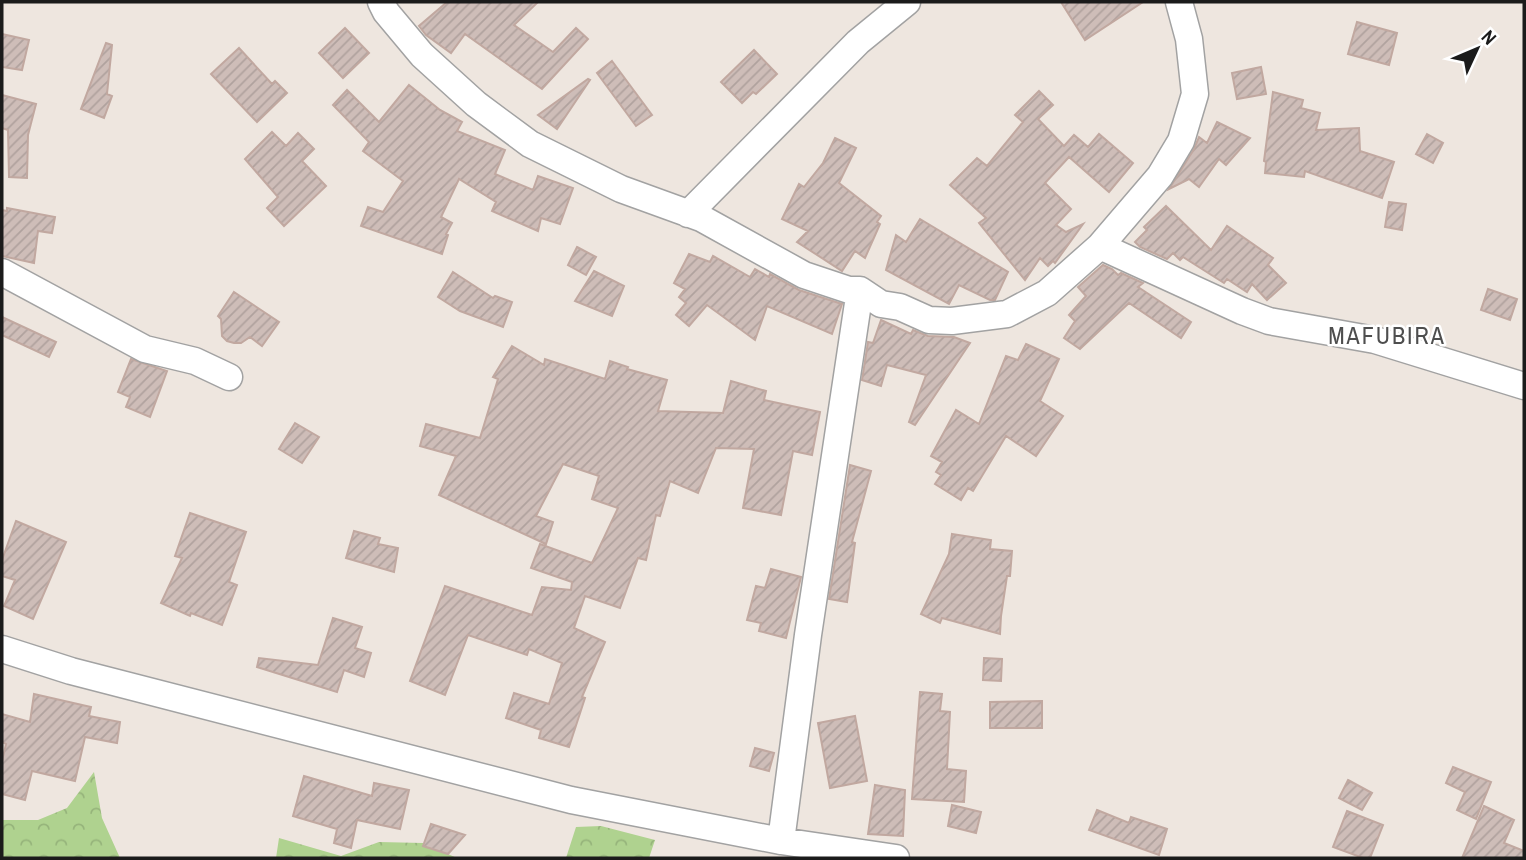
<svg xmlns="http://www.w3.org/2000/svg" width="1526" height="860" font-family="'Archivo Narrow',sans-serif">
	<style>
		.forest { fill: url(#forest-crowns) }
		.building { fill: url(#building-hatch); stroke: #c1a8a0; stroke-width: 2 }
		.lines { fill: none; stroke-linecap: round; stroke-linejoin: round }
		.street-casing { stroke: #a2a2a2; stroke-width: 29 }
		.street { stroke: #fff; stroke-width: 26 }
		.labels { text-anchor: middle; stroke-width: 5; stroke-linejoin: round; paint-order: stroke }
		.quarter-label { font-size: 24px; letter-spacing: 2px; fill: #4e4e4e; stroke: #fff }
	</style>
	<defs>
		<pattern id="forest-crowns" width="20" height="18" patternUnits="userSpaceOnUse" patternTransform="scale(1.75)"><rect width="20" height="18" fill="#afd28f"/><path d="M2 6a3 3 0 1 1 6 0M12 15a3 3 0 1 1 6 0" fill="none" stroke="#96b47b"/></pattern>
		<pattern id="building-hatch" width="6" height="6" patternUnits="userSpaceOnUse" patternTransform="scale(1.75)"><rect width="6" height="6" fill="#cebdb8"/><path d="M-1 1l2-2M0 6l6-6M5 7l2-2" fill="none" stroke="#b0a29e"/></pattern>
	</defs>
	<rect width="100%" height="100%" fill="#eee6df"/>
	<path class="forest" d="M94 772 102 818 120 858H2V820H38L67 808Z
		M601 826 655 840 649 858H566L576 827Z
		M279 838 341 856 379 842 423 843 457 858H276Z"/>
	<path class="building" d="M447 2H538L514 25 553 52 576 28 588 39 542 89 465 34 451 53 426 35 419 26Z
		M1061 2H1143L1085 40Z
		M1357 22 1397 33 1389 65 1348 54Z
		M345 28 369 53 343 78 319 53Z
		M2 34 29 40 22 70 2 67Z
		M106 43 112 45 107 94 112 96 104 118 81 109Z
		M239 48 272 84 275 81 287 93 257 122 211 74Z
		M754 50 777 74 756 94 753 92 742 103 721 82Z
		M612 61 652 115 636 126 597 73Z
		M1261 67 1266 94 1237 99 1232 73Z
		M588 79 590 80 557 129 538 115Z
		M409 85 440 110 462 122 457 131 505 150 495 174 533 190 538 176 573 188 560 224 541 218 538 231 492 211 496 202 459 179 441 217 452 223 446 234 448 235 442 254 361 226 368 207 383 212 403 181 363 151 369 142 333 105 347 90 379 122Z
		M1039 91 1053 105 1038 119 1064 146 1074 135 1088 147 1099 134 1133 163 1109 192 1069 157 1045 183 1071 209 1056 225 1066 232 1083 224 1055 263 1053 261 1048 266 1040 258 1025 280 979 223 986 218 950 185 977 158 987 166 1023 122 1015 115Z
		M1273 92 1303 100 1301 108 1320 113 1316 130 1359 128 1360 151 1394 162 1382 198 1305 171 1304 177 1265 173 1266 162 1264 161Z
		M2 95 36 104 28 135 27 178 9 177 8 130 2 128Z
		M1217 122 1250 138 1226 165 1219 159 1199 187 1189 179 1169 189 1194 149 1199 137 1207 143Z
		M272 132 286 146 298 133 314 149 302 161 326 186 284 226 267 208 278 197 245 159Z
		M1427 134 1443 143 1433 163 1416 154Z
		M835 138 856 148 839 183 881 216 877 222 880 224 865 258 855 251 842 271 797 242 808 231 782 219 799 184 804 187 823 163Z
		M1389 202 1406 204 1402 230 1385 227Z
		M1166 206 1211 250 1227 226 1273 258 1268 265 1286 283 1267 300 1252 284 1247 292 1227 279 1224 283 1183 257 1180 260 1173 253 1167 259 1140 247 1135 242 1147 230 1144 227Z
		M7 208 55 217 52 233 38 231 34 263 2 256V210L7 211Z
		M920 219 1008 272 995 300H990L959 285 949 304 886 270 896 235 906 242Z
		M577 247 596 257 586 275 568 265Z
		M689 254 710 262 713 256 750 277 755 269 769 277 770 274 799 290 842 304 832 334 767 306 755 340 707 305 689 326 676 315 686 303 679 297 685 289 674 283Z
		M1103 265 1112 269 1118 275 1121 273 1143 283 1138 287 1191 322 1181 338 1129 303 1080 349 1064 338 1075 321 1069 315 1086 296 1078 287Z
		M594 271 624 286 612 316 575 301Z
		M453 272 493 298 495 296 512 302 503 327 460 311 438 297Z
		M1488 289 1517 299 1510 320 1481 310Z
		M234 292 279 322 262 346 250 337 241 343H234L227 341 222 336 221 319 218 316Z
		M2 317 56 342 49 357 2 335Z
		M881 320 911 334 913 330 928 336 954 337 970 343 915 425 909 422 926 375 887 365 881 386 862 380 868 342 873 343Z
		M1026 344 1059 359 1040 401 1063 416 1036 456 1006 436 973 491 968 488 961 500 935 484 941 475 936 472 942 462 931 456 956 410 979 424 1006 356 1018 360Z
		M512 346 544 365 545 359 605 379 610 361 628 367 627 369 667 380 658 411 723 413 731 381 766 391 764 400 820 412 812 455 793 451 781 515 743 508 754 449 716 448 698 493 670 481 660 516 656 515 646 560 638 558 620 608 585 596 574 628 605 642 582 697 585 698 569 747 539 738 541 730 506 718 514 693 549 704 562 663 529 649 527 655 468 635 445 695 410 681 445 586 532 615 542 587 571 590 572 582 531 568 540 544 592 563 618 508 592 499 599 476 563 464 536 516 553 522 546 544 439 495 456 456 420 446 426 424 480 438 498 379 493 377Z
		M131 359 167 371 150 417 126 407 130 397 118 392Z
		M295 423 319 437 302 463 279 449Z
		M850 465 871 471 852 542 855 543 847 602 829 599Z
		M190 513 246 532 229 582 237 585 222 625 191 613 190 616 161 603 182 558 175 556Z
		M16 521 66 542 33 619 4 606 15 580 2 576V560Z
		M354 531 380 538 378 544 398 548 394 572 346 558Z
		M952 534 991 540 990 549 1012 551 1010 576H1007L1001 616 1000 634 942 618 940 623 921 614 949 554Z
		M771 569 801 577 786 638 759 631 761 623 747 620 756 586 765 588Z
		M333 618 362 627 355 648 371 653 364 677 344 670 337 692 257 667 259 658 318 665Z
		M984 658 1002 659 1001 681 983 680Z
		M920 692 942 694 940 711 950 712 947 769 966 771 964 802 912 799Z
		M34 694 91 707 89 716 120 722 117 743 85 737 75 781 32 771 25 800 2 794V761L6 744 2 742V714L30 722Z
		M1042 701V728H990V702Z
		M855 716 867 781 830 788 818 723Z
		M755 748 774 753 769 771 750 766Z
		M1453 767 1491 782 1476 819 1457 810 1465 792 1446 783Z
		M304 776 372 796 374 783 409 790 400 829 357 820 351 848 334 843 337 829 293 816Z
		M1348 780 1372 793 1362 810 1339 798Z
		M875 785 905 790 903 836 868 834Z
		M952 805 981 812 976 833 948 826Z
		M1484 806 1514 820 1504 843 1524 851V858H1462Z
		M1097 810 1129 823 1131 817 1167 829 1159 855 1089 830Z
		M1347 811 1383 825 1370 858H1363L1333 847Z
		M431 824 465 835 448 854 423 846Z"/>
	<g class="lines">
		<g class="street-casing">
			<path id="street" d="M381 2 386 12 422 55 476 104 530 144 621 189 701 218 804 275 849 290H860L881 304 900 307 929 320 952 321 1007 314 1047 293 1100 246 1160 176 1181 141 1195 94 1189 39 1179 2
				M688 214 858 42 907 2
				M1100 246 1242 311 1269 321 1375 340 1524 386
				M2 272 145 349 195 361 229 377
				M2 649 71 671 571 800 781 841 896 858
				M781 841 808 635 860 290"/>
		</g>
		<use href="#street" class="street"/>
	</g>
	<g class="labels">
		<g class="quarter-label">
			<text x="1387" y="344">MAFUBIRA</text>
		</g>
	</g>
	<rect width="1526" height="860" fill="none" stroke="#1b1b1b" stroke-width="7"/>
	<g transform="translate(1477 49) rotate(46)" stroke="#ffffff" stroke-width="5" paint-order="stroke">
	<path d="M0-5L12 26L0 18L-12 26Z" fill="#1b1b1b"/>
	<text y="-10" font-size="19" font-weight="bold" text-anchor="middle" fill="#1b1b1b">N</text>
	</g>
</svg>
